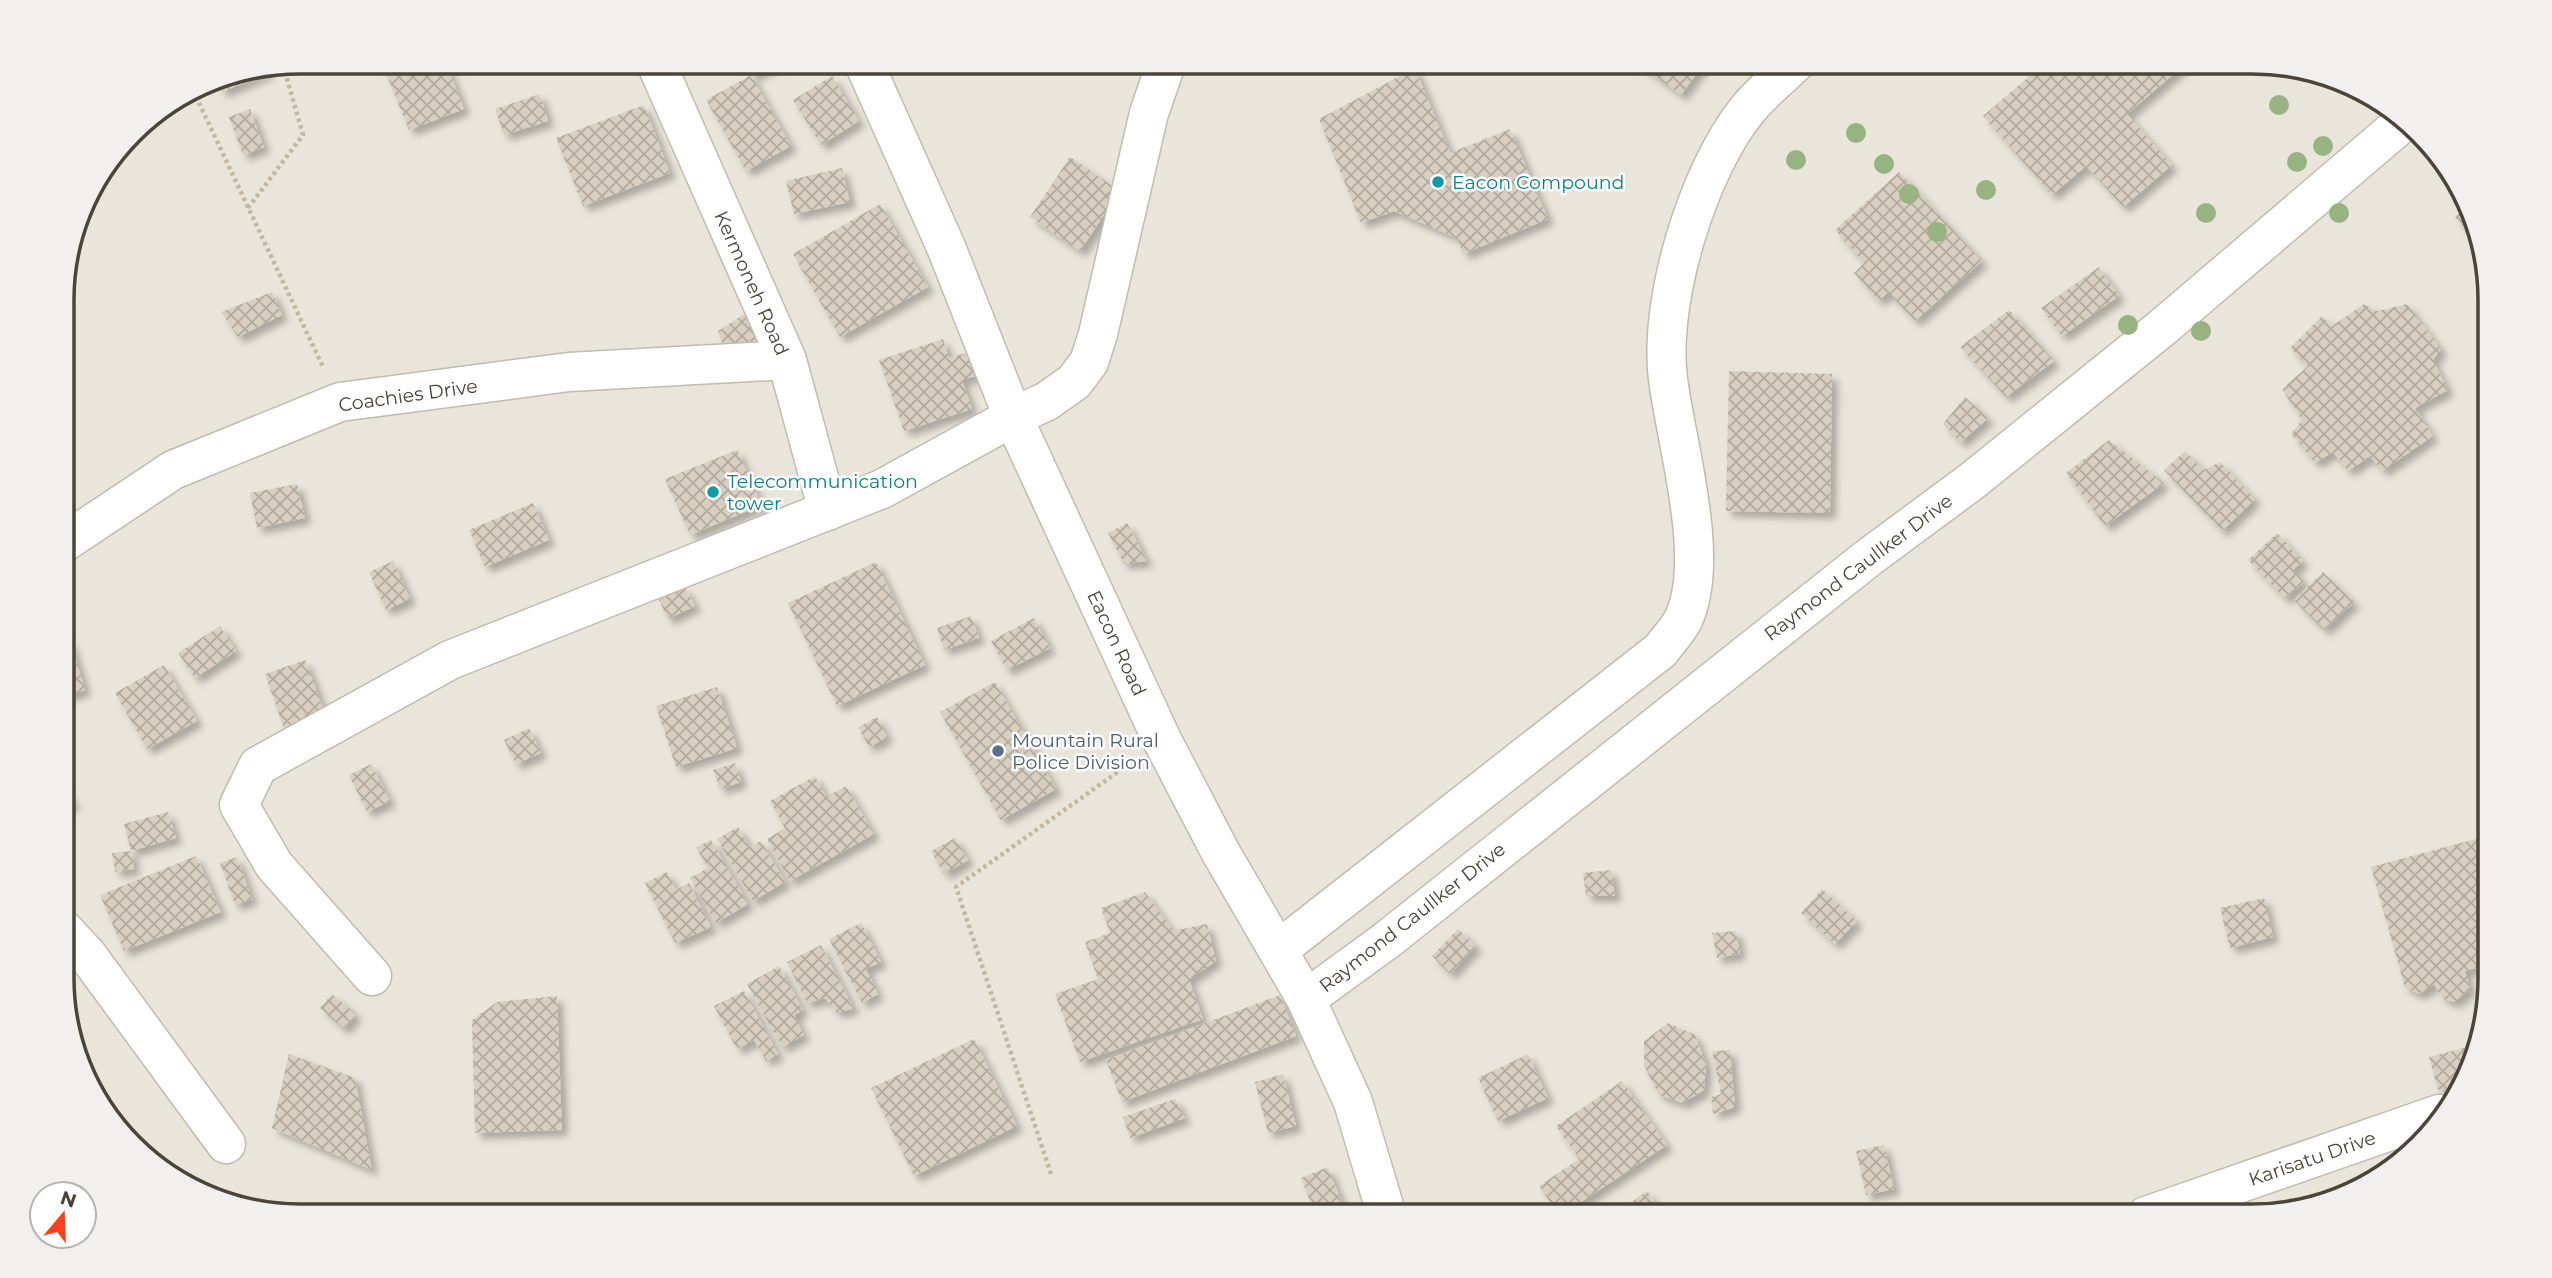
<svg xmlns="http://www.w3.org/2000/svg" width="2552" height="1278" font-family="Montserrat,sans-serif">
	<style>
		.residential { fill: #eae5da }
		.building { fill: url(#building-cross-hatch); filter: url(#shadow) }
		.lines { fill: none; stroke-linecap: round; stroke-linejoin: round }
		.minor-casing { stroke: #c2bbae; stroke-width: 41 }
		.path { stroke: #c4b79f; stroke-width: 4.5; stroke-dasharray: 3.5 3.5; stroke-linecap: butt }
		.minor { stroke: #fff; stroke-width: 38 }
		.tree { fill: #97b381 }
		.culture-dot { fill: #0f9aa8; stroke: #fff; stroke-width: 2.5 }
		.service-dot { fill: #5c6f8a; stroke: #fff; stroke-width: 2.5 }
		.labels { text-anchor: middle; stroke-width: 5; stroke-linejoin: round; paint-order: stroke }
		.culture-label { font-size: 19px; fill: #0d838f; stroke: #fff; text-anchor: start }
		.street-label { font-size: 19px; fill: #4b4439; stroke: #fff }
		.service-label { font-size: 19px; fill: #4e5e75; stroke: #fff; text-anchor: start }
		.rim { fill: none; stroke: #4b4439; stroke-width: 3.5 }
	</style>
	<defs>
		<pattern id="building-cross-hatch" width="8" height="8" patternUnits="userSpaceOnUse" patternTransform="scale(1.75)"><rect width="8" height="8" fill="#d8cfc1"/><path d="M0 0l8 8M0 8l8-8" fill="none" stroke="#b1aa9e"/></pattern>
		<filter id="shadow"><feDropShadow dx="6" dy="6" stdDeviation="3.5" flood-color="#0004"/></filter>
	</defs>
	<rect width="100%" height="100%" fill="#f6f3ec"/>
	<path class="residential" d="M300 61H2252L2357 86 2450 167 2489 269 2491 979 2466 1083 2384 1177 2268 1216 300 1217 195 1192 110 1123 63 1010 62 284 86 194 142 121 209 79Z"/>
	<path class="building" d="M396 61H445L464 109 409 130 383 66Z
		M745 61H781L752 76Z
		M1634 61H1706L1681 95Z
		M2047 61H2189L2127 114 2172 165 2123 207 2086 166 2052 195 1983 116Z
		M267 68 269 72 222 92 216 78Z
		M1415 68 1450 153 1510 129 1548 219 1463 254 1457 238 1394 211 1361 223 1319 119Z
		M751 75 791 146 746 171 706 100Z
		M832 76 859 121 821 145 793 100Z
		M540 94 548 121 504 135 495 109Z
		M644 105 670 173 583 206 556 138Z
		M250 109 264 147 243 155 229 117Z
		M1070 157 1120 191 1080 251 1030 217Z
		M842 168 850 202 794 214 786 181Z
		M1899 172 1982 261 1915 321 1888 292 1879 301 1854 273 1864 263 1835 230Z
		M880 204 928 287 840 337 793 254Z
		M2466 208 2480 247 2455 217Z
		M2099 267 2119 296 2062 336 2041 308Z
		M272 292 282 315 238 337 221 312Z
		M2364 304 2377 311 2407 304 2441 349 2433 360 2448 390 2415 408 2433 436 2382 471 2370 456 2348 471 2333 452 2315 463 2291 434 2302 420 2282 389 2308 366 2290 348 2322 316 2332 326Z
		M2009 310 2054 361 2006 397 1960 347Z
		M749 311 758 345 725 352 718 331Z
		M943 339 949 358 966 353 975 376 962 380 972 409 904 431 879 360Z
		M1729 371 1832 374 1830 513 1726 511Z
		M1965 397 1988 418 1961 442 1943 424Z
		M2109 440 2164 483 2105 526 2066 473Z
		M737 450 762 505 690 535 665 479Z
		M2185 451 2204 470 2220 462 2255 499 2222 531 2164 470Z
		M297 484 305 518 257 528 250 493Z
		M533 503 549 540 485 567 469 530Z
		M1127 523 1147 561 1124 564 1108 533Z
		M2277 533 2303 561 2293 570 2304 582 2285 599 2248 560Z
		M393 561 410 599 386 610 369 572Z
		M876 562 925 665 837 706 788 603Z
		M2323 572 2354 602 2324 630 2294 600Z
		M685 587 695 606 668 619 659 600Z
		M971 616 979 638 944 650 937 628Z
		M1034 618 1050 648 1007 670 991 641Z
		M220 626 236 651 195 678 178 653Z
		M70 640 85 690 63 697V642Z
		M305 660 326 716 285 731 265 674Z
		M164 665 197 721 147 749 115 693Z
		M995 682 1056 789 1001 820 940 712Z
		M717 687 737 748 676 767 656 706Z
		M877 717 887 737 869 747 858 727Z
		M529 728 541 753 516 764 504 740Z
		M735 763 741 782 720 789 713 770Z
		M371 764 390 801 367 812 349 775Z
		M815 776 826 797 846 786 874 834 790 881 767 839 785 828 770 801Z
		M63 786 74 803 63 811Z
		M168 812 176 838 131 851 124 824Z
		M738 827 749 847 761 841 785 882 753 901 717 839Z
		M2490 835 2491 975 2483 977 2480 967 2465 971 2470 989 2455 1002 2443 999 2434 984 2420 994 2405 988 2371 867Z
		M955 838 968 860 944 874 931 851Z
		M711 840 748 904 716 923 690 878 708 868 696 847Z
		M131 851 134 869 115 872 112 853Z
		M196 856 221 912 124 951 100 895Z
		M237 857 252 899 235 905 220 863Z
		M1611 870 1615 896H1586L1583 873Z
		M667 872 676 890 689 883 711 927 675 943 645 883Z
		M1822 889 1857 921 1835 944 1801 913Z
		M1145 892 1173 931 1207 924 1216 961 1189 979 1203 1019 1080 1062 1055 994 1098 979 1085 942 1110 933 1101 908Z
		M2264 898 2273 937 2230 948 2220 908Z
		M861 923 881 962 866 969 878 994 862 1003 829 939Z
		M1458 929 1476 946 1450 974 1432 956Z
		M1736 931 1740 954 1717 958 1712 933Z
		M821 945 854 1009 836 1012 825 998 807 1003 787 962Z
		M779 966 803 1010 794 1015 804 1035 782 1047 747 984Z
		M744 991 778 1054 766 1061 754 1040 737 1049 714 1006Z
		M332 994 356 1014 344 1029 320 1008Z
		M1280 995 1296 1036 1122 1102 1106 1060Z
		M557 996 562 1130 475 1133 472 1020 497 1002Z
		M1668 1023 1695 1035 1706 1064 1704 1090 1683 1103 1659 1095 1644 1066V1041Z
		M974 1039 1017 1126 914 1176 871 1088Z
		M2475 1045 2467 1083 2438 1090 2429 1057Z
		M1730 1050 1735 1107 1713 1114 1711 1097 1721 1094 1712 1051Z
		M289 1054 355 1078 372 1170 272 1128Z
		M1528 1054 1548 1098 1498 1121 1478 1078Z
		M1283 1074 1296 1126 1268 1133 1255 1082Z
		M1622 1081 1667 1145 1560 1216 1539 1186 1579 1159 1556 1126Z
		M1175 1099 1185 1118 1130 1138 1123 1117Z
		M1884 1145 1894 1189 1866 1195 1856 1151Z
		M1328 1167 1347 1216H1316L1301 1178Z
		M1647 1191 1665 1216H1611Z
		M2291 1198 2294 1207 2266 1216 2263 1207Z"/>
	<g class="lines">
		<g class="minor-casing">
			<path id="minor" d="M655 61 787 360 828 511
				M863 61 946 247 1013 417 1162 740 1221 853 1306 999 1353 1102 1387 1216
				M62 544 173 470 340 402 569 372 787 360
				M63 929 88 956 226 1144
				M1278 950 1661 650C1668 640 1678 630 1683 620 1712 560 1676 443 1668 379 1658 301 1698 170 1748 109 1762 92 1781 77 1797 61
				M372 976 274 865 239 805 258 766 450 660 882 489 1013 417 1047 401 1074 382 1089 362 1098 334 1149 113 1167 61
				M1306 999 1387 940 1868 558 1972 481 2163 327 2401 124
				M2146 1216 2439 1114"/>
		</g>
		<path class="path" d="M193 90 323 367
			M248 208 303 135 283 65
			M1051 1174 956 887 1129 764"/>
		<use href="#minor" class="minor"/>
	</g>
	<g class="tree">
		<circle cx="2279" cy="105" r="10"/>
		<circle cx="1856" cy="133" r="10"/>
		<circle cx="2323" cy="146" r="10"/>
		<circle cx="1796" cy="160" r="10"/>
		<circle cx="2297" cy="162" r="10"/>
		<circle cx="1884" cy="164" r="10"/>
		<circle cx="1986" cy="190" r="10"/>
		<circle cx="1909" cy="194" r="10"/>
		<circle cx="2206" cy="213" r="10"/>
		<circle cx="2339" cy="213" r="10"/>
		<circle cx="1937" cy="232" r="10"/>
		<circle cx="2128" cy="325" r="10"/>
		<circle cx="2201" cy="331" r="10"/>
	</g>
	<g class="culture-dot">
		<circle cx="1438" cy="182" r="7"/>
		<circle cx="713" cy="492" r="7"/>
	</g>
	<circle class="service-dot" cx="998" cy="751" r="7"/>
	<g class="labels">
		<g class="culture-label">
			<text x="1452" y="189">Eacon Compound</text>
			<text x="727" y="488">Telecommunication<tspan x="727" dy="22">tower</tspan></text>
		</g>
		<g class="street-label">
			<text transform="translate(752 283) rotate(66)" y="7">Kermoneh Road</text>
			<text transform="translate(408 395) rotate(-8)" y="7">Coachies Drive</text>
			<text transform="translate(1858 567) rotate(-37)" y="7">Raymond Caullker Drive</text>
			<text transform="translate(1117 643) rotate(65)" y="7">Eacon Road</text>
			<text transform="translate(1412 917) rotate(-38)" y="7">Raymond Caullker Drive</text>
			<text transform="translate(2312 1158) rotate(-19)" y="7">Karisatu Drive</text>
		</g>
		<g class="service-label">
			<text x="1012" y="747">Mountain Rural<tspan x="1012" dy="22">Police Division</tspan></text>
		</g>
	</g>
	<path d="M0 0H2552V1278H0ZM300 74H2252A226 226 0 0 1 2478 300V978A226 226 0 0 1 2252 1204H300A226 226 0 0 1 74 978V300A226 226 0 0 1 300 74Z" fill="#f1f0ef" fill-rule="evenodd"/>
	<path class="rim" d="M300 74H2252A226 226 0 0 1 2478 300V978A226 226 0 0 1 2252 1204H300A226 226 0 0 1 74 978V300A226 226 0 0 1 300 74Z"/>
	<g transform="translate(63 1215) rotate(19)"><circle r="33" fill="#ffffff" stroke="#b7b4b0" stroke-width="2"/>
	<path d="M0-5L12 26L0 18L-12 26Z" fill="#fc3f1d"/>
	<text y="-10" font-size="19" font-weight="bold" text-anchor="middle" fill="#4b4439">N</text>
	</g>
</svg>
